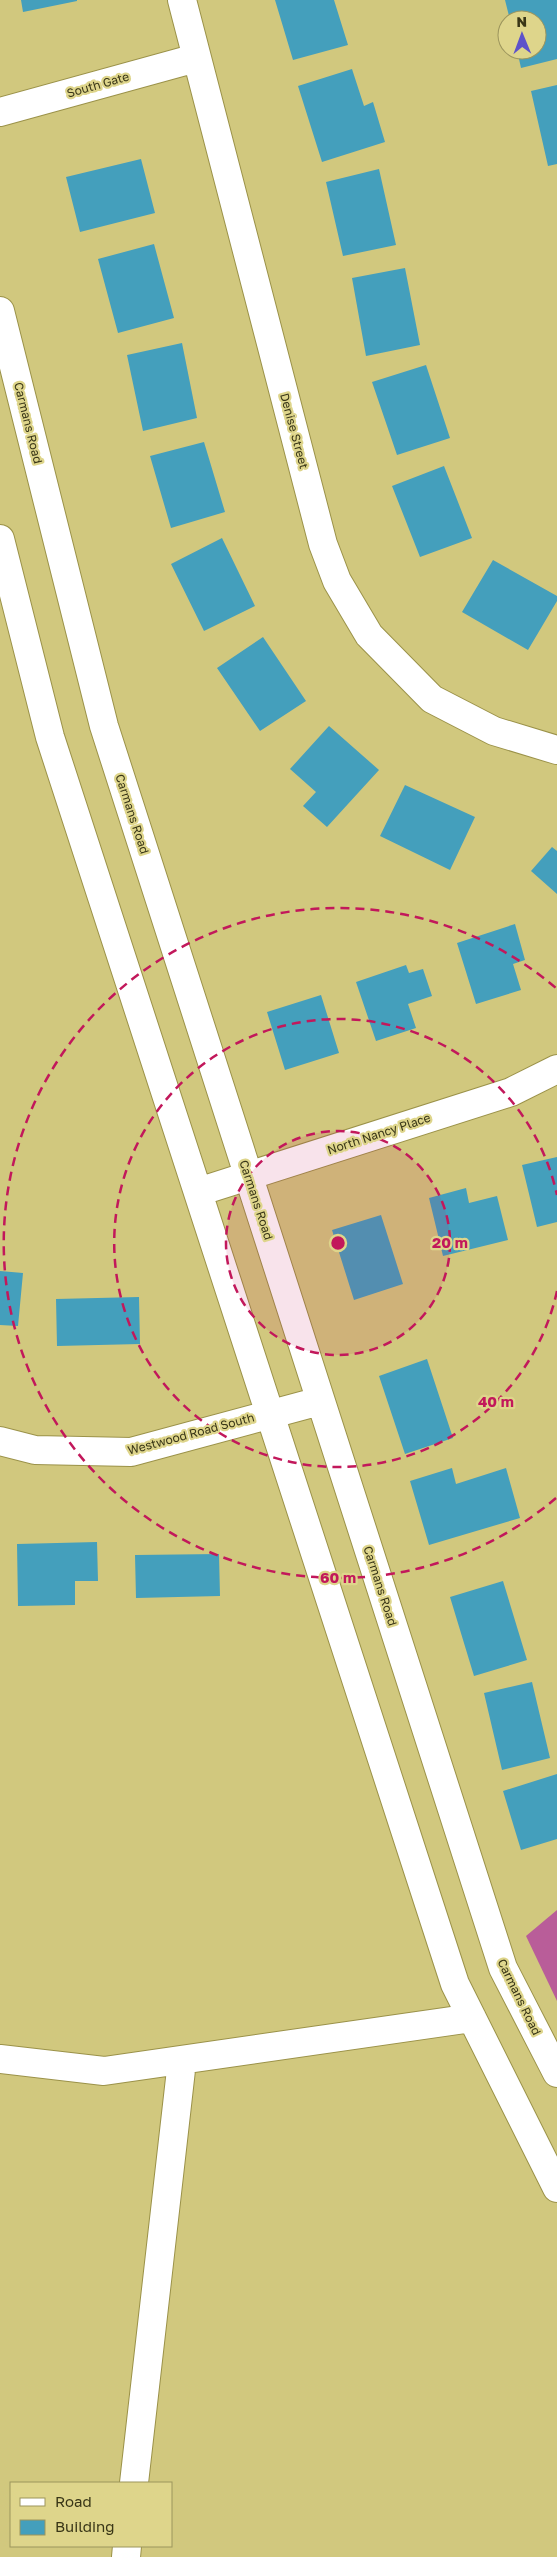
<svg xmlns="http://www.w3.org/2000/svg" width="557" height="2557" font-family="'Golos Text',sans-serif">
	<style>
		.forest { fill: #b95d99 }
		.building { fill: #449fbc }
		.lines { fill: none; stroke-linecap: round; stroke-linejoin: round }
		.minor-casing { stroke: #9b9249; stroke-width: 30 }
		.minor { stroke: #fff; stroke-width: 28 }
		.ring { fill: none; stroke: #c2185b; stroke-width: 2.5; stroke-dasharray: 9 6 }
		.labels { text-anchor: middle; stroke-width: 4.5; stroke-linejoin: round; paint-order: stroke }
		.street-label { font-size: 12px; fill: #393617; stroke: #ded58b }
		.centre { fill: #c2185b; stroke: #ded58b; stroke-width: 2.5 }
		.ring-label { font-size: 15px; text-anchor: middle; font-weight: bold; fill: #c2185b; stroke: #ded58b; stroke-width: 4.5; stroke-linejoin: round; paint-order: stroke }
	</style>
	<rect width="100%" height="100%" fill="#d1c87e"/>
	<path class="forest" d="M557 1910V2001L526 1936Z"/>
	<path class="building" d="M21 0H77V1L23 12Z
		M275 0H334L348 45 293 60Z
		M505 0H557V59L521 68 517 50H537V20H510Z
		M352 69 364 106 373 102 385 142 322 162 298 86Z
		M557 85V164L548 166 531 91Z
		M141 159 155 213 80 232 66 177Z
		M379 169 396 245 343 256 326 182Z
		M154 244 174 318 118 333 98 259Z
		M405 268 420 345 366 356 352 278Z
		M182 343 197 418 143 431 127 355Z
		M426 365 450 438 397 455 372 382Z
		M204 442 225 512 171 528 150 456Z
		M444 466 472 538 420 557 392 486Z
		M222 538 255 606 204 631 171 564Z
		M493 560 557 596V601L528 650 462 612Z
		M263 637 306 701 260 731 217 668Z
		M329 726 379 770 327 827 303 806 316 792 290 769Z
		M405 785 475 817 450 870 380 836Z
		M552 847 557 851V894L531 871Z
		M515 924 525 960 513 964 521 990 476 1004 457 943Z
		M406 965 409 973 423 969 432 996 408 1004 416 1028 376 1041 356 982Z
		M321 995 339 1053 285 1070 267 1012Z
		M557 1157V1222L537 1227 522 1165Z
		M466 1188 469 1203 497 1196 508 1240 443 1256 429 1198Z
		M381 1215 403 1284 354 1300 332 1230Z
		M0 1271 23 1273 18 1326 0 1325Z
		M139 1297 140 1344 57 1346 56 1299Z
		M427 1359 453 1438 405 1454 379 1376Z
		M452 1468 456 1484 506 1468 520 1518 429 1545 410 1481Z
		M97 1542 98 1581H75V1605L18 1606 17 1544Z
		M219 1554 220 1596 136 1598 135 1555Z
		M503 1581 527 1660 474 1676 450 1597Z
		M532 1682 550 1758 502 1770 484 1693Z
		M557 1774V1839L521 1850 503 1791Z"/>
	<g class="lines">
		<g class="minor-casing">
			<path id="minor" d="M182 0 323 544 337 581 369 635 432 699 494 731 557 750
				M0 112 196 58
				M0 311 104 726 503 1968 557 2073
				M0 539 50 737 455 1984 557 2188
				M198 1192 511 1092 557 1069
				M0 1441 35 1450 131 1452 320 1401
				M0 2059 104 2071 472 2018
				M134 2483 182 2061
				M126 2557 127 2546"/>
		</g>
		<use href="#minor" class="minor"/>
	</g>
	<circle cx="338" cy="1243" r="112" fill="#c2185b" fill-opacity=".12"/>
	<g class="ring">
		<circle cx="338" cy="1243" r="112"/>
		<path d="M557 1291A224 224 0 1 1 557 1195"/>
		<path d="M556 1498A335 335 0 1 1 556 988"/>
	</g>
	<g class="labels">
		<g class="street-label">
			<text transform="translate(98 85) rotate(-16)" y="4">South Gate</text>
			<text transform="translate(28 423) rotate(76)" y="4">Carmans Road</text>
			<text transform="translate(294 431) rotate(75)" y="4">Denise Street</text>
			<text transform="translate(132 814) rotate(72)" y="4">Carmans Road</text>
			<text transform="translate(379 1134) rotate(-18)" y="4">North Nancy Place</text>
			<text transform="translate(256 1200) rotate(72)" y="4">Carmans Road</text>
			<text transform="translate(191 1434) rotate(-15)" y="4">Westwood Road South</text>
			<text transform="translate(380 1586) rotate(72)" y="4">Carmans Road</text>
			<text transform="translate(519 1997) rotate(64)" y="4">Carmans Road</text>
		</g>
	</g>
	<circle cx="338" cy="1243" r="8" class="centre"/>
	<g class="ring-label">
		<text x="450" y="1248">20 m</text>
		<text x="496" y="1407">40 m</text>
		<text x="338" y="1583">60 m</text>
	</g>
	<rect x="10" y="2482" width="162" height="65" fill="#ded58b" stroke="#9c955d"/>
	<rect x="20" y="2498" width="25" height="8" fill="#ffffff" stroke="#9c955d"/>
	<text x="55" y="2507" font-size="15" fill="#393617">Road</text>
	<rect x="20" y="2520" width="25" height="15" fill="#449fbc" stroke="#9c955d"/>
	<text x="55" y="2532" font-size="15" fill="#393617">Building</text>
	<g transform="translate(522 35) rotate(359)"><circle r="24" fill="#ded58b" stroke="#9c955d"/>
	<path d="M0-4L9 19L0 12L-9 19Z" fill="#5d52ca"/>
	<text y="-8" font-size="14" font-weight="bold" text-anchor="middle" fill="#393617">N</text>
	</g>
</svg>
